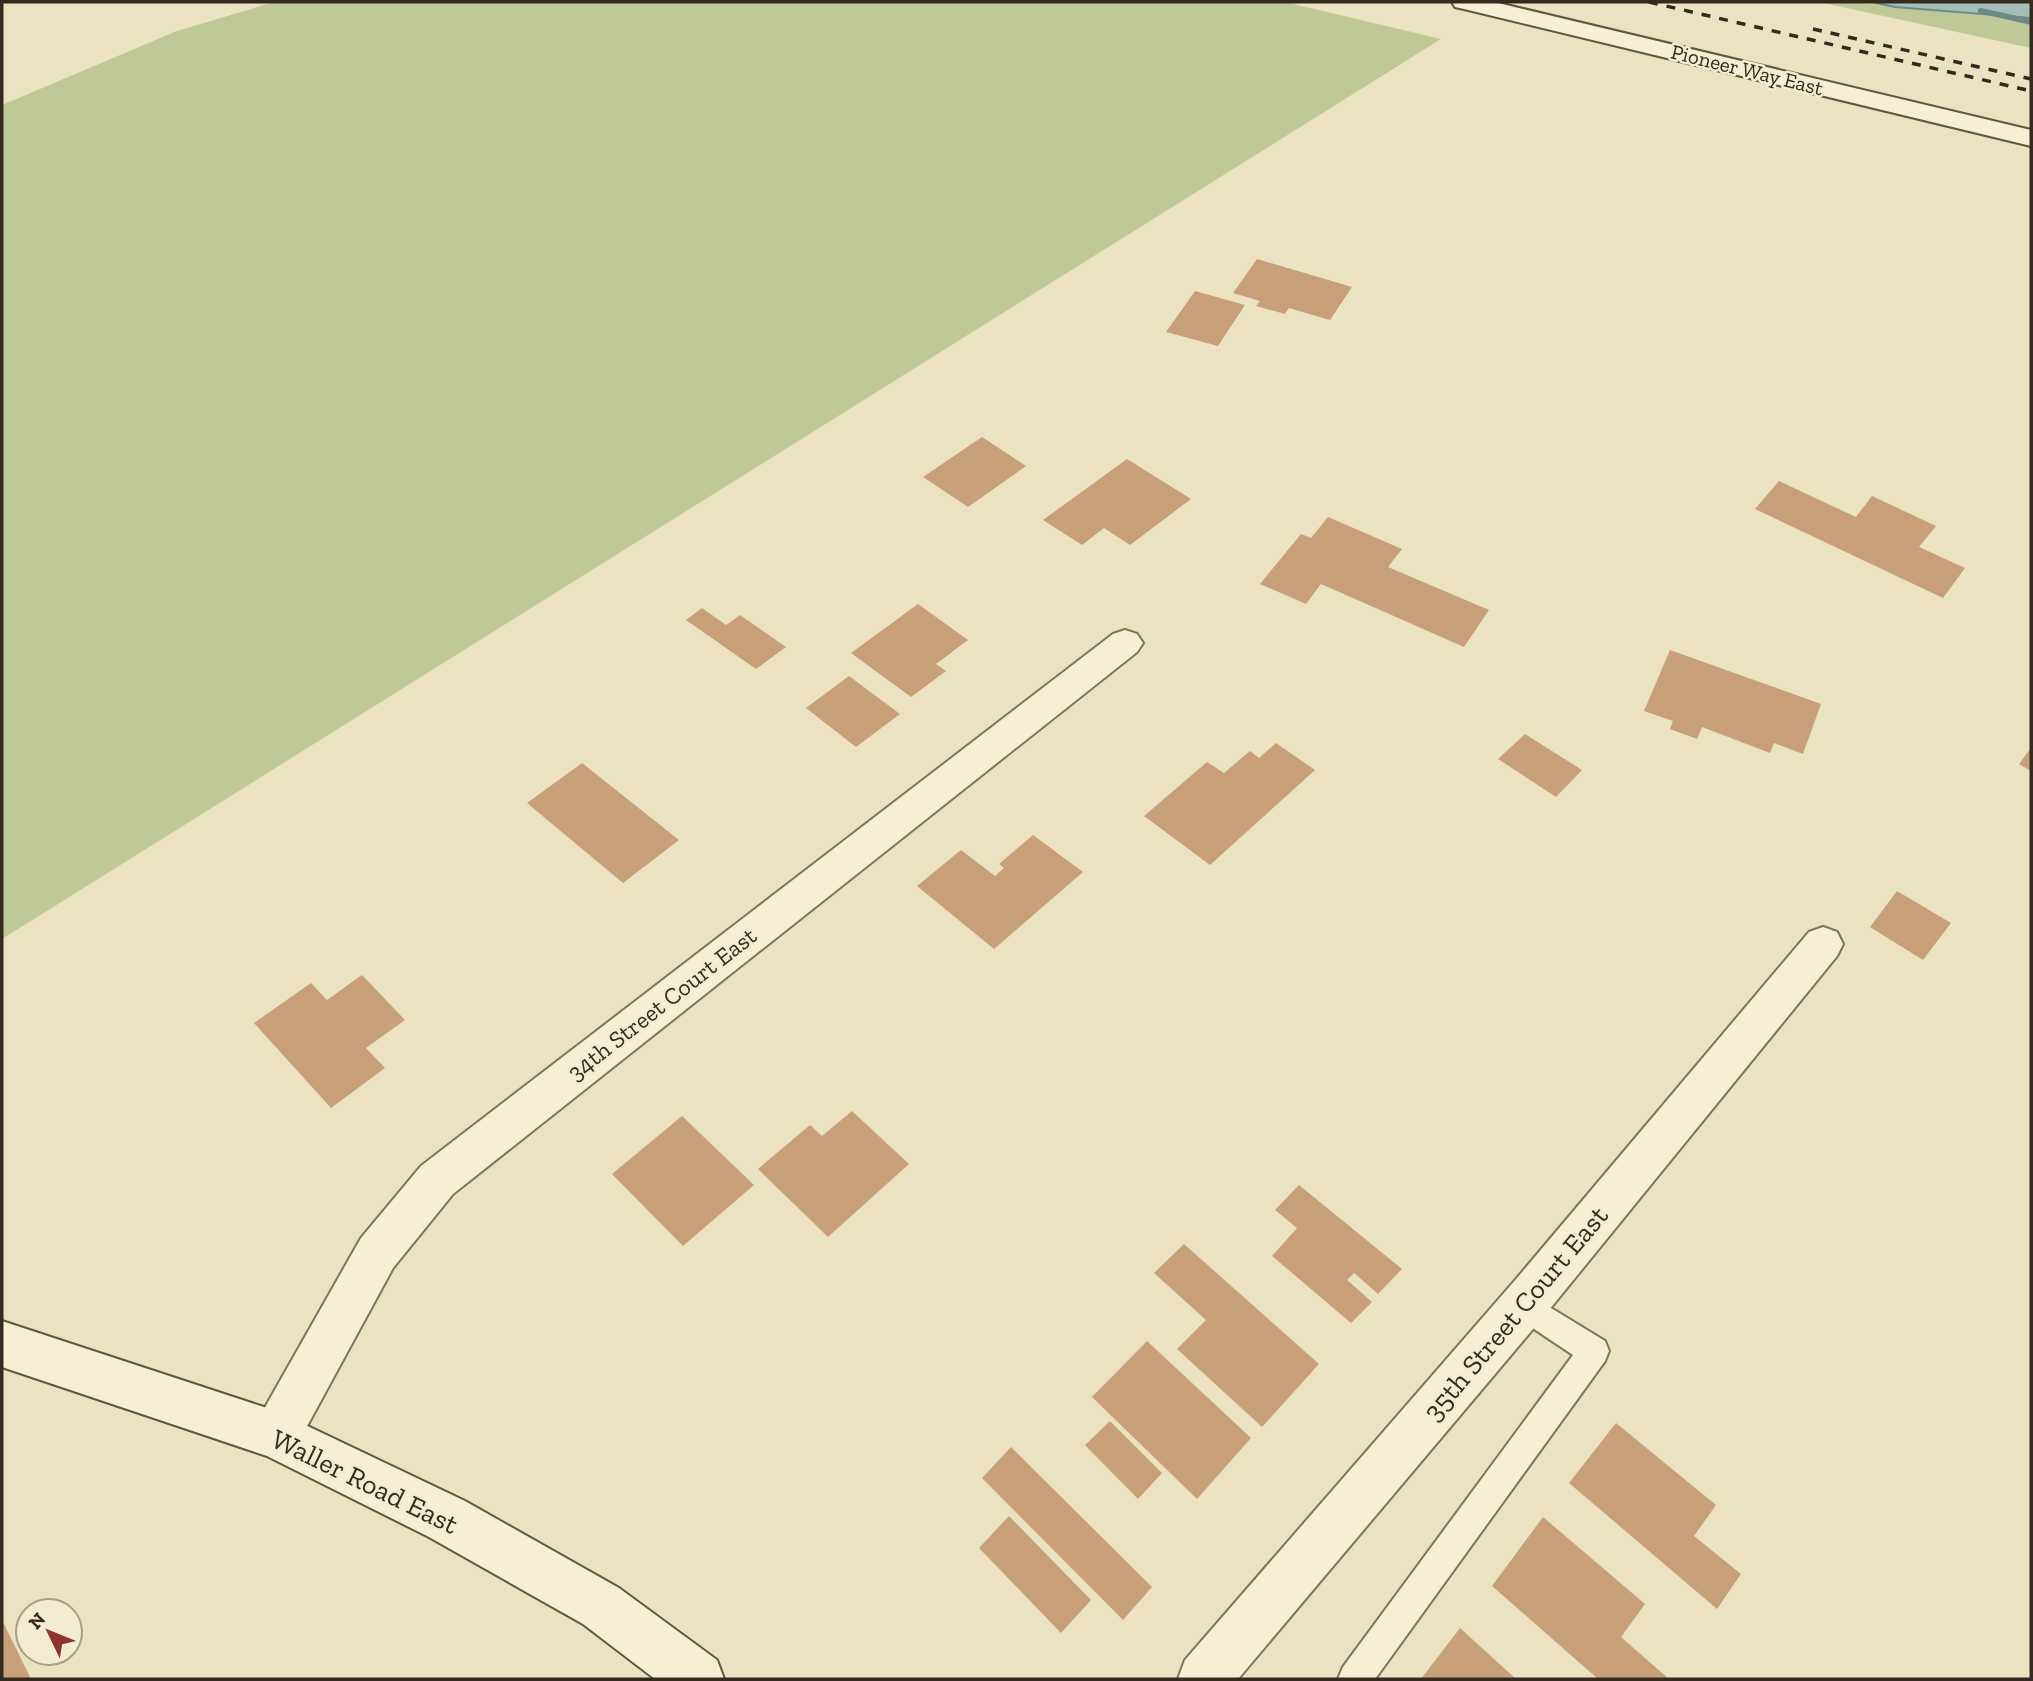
<svg xmlns="http://www.w3.org/2000/svg" width="2033" height="1681" font-family="'Zilla Slab',serif">
	<style>
		.green { fill: #bfc897 }
		.water { fill: #a4beb8; stroke: #6c8b86; stroke-width: 2 }
		.lines { fill: none; stroke-linecap: round; stroke-linejoin: round }
		.stream { fill: #6c8b86; fill-rule: evenodd }
		.building { fill: #c7a07a }
		.lane-casing { stroke: #83735a; stroke-width: 4 }
		.street-casing { stroke: #83735a; stroke-width: 4 }
		.secondary-casing { stroke: #65543e; stroke-width: 4 }
		.lane { fill: #f6efd4; fill-rule: evenodd }
		.street { fill: #f6efd4; fill-rule: evenodd }
		.secondary { fill: #f6efd4; fill-rule: evenodd }
		.rail { stroke: #342a1e; stroke-width: 3.5; stroke-dasharray: 9 9; stroke-linecap: butt }
		.labels { text-anchor: middle; stroke-width: 5; stroke-linejoin: round; paint-order: stroke }
		.far-street-label { font-size: 21px; fill: #342a1e; stroke: #f3ecd1 }
		.street-label { font-size: 24px; fill: #342a1e; stroke: #f3ecd1 }
		.near-street-label { font-size: 28px; fill: #342a1e; stroke: #f3ecd1 }
	</style>
	<rect width="100%" height="100%" fill="#ebe2c2"/>
	<path class="green" d="M274 2H1285L1441 39 2 939V105L177 31Z
		M1819 2C1890 2 1961 12 2031 18V48Z"/>
	<path class="water" d="M1872 2H2031V18L1895 7Z"/>
	<g class="lines">
		<path class="stream" d="M1981 8 2031 19V25L1978 13V9Z"/>
	</g>
	<path class="building" d="M1257 259 1352 287 1330 320 1289 308 1285 314 1256 306 1260 301 1233 293Z
		M1195 291 1245 305 1218 346 1166 332Z
		M982 437 1026 466 968 507 923 477Z
		M1127 459 1191 499 1130 545 1104 528 1082 545 1043 520Z
		M1779 481 1856 517 1872 496 1936 526 1919 547 1965 568 1943 598 1755 509Z
		M1328 517 1402 549 1388 567 1489 610 1464 647 1321 584 1306 604 1260 584 1301 534 1311 538Z
		M918 604 968 640 936 664 946 671 911 697 851 653Z
		M702 608 726 625 740 615 786 647 756 669 686 620Z
		M1670 650 1821 704 1803 754 1774 743 1770 753 1702 727 1697 739 1670 729 1673 721 1644 711Z
		M849 676 900 714 856 747 806 708Z
		M1525 734 1582 770 1556 797 1498 759Z
		M1276 743 1315 770 1210 865 1144 816 1207 762 1224 773 1250 751 1259 758Z
		M2031 748V771L2019 764Z
		M582 763 679 840 623 883 527 803Z
		M1033 835 1083 872 994 949 917 886 961 850 995 876 1004 868 999 864Z
		M1897 891 1951 923 1923 960 1870 927Z
		M362 975 405 1020 366 1048 385 1068 331 1108 254 1023 311 983 327 1000Z
		M852 1111 909 1164 828 1237 758 1169 810 1125 822 1136Z
		M682 1116 754 1185 683 1246 612 1174Z
		M1299 1185 1402 1269 1378 1294 1354 1273 1347 1280 1372 1302 1351 1323 1272 1256 1297 1228 1275 1210Z
		M1184 1244 1319 1364 1262 1427 1177 1349 1206 1320 1154 1273Z
		M1147 1341 1251 1438 1197 1499 1092 1397Z
		M1110 1421 1162 1473 1138 1499 1085 1445Z
		M1616 1423 1716 1505 1694 1536 1741 1574 1717 1609 1569 1483Z
		M1011 1447 1152 1587 1123 1620 982 1478Z
		M1009 1516 1091 1600 1061 1633 979 1548Z
		M1543 1517 1645 1604 1621 1637 1669 1679H1598L1492 1586Z
		M2 1620 31 1679H2Z
		M1460 1628 1516 1679H1421Z"/>
	<g class="lines">
		<g class="lane-casing">
			<path id="lane" d="M1523 1291 1605 1341 1609 1351 1605 1361 1375 1679H1338L1343 1667 1573 1355 1513 1315 1508 1305 1513 1295Z"/>
		</g>
		<g class="street-casing">
			<path id="street" d="M1125 630 1137 634 1143 643 1137 652 453 1194 393 1268 293 1452 276 1459 259 1452 252 1435 259 1418 361 1238 421 1166 1113 634Z
				M1823 927 1837 932 1843 944 1837 956 1549 1310 1238 1679H1178L1185 1660 1517 1278 1809 932Z"/>
		</g>
		<g class="secondary-casing">
			<path id="secondary" d="M1452 2H1494L2031 130V146L1464 9 1455 7Z
				M2 1321 276 1411 465 1501 619 1588 717 1660 724 1679H655L583 1624 429 1537 267 1456 2 1367Z"/>
		</g>
		<use href="#lane" class="lane"/>
		<use href="#street" class="street"/>
		<use href="#secondary" class="secondary"/>
		<path class="rail" d="M1649 2 2031 91
			M1813 29 2031 79"/>
	</g>
	<g class="labels">
		<g class="far-street-label">
			<text transform="translate(1747 70) rotate(14)" y="7">Pioneer Way East</text>
		</g>
		<g class="street-label">
			<text transform="translate(662 1004) rotate(-38)" y="8">34th Street Court East</text>
		</g>
		<g class="near-street-label">
			<text transform="translate(1515 1313) rotate(-50)" y="10">35th Street Court East</text>
			<text transform="translate(365 1481) rotate(26)" y="10">Waller Road East</text>
		</g>
	</g>
	<rect width="2033" height="1681" fill="none" stroke="#342a1e" stroke-width="7"/>
	<g transform="translate(49 1632) rotate(313)"><circle r="33" fill="#f3ecd1" stroke="#a79e89" stroke-width="2"/>
	<path d="M0-5L12 26L0 18L-12 26Z" fill="#8f352e"/>
	<text y="-10" font-size="19" font-weight="bold" text-anchor="middle" fill="#342a1e">N</text>
	</g>
</svg>
